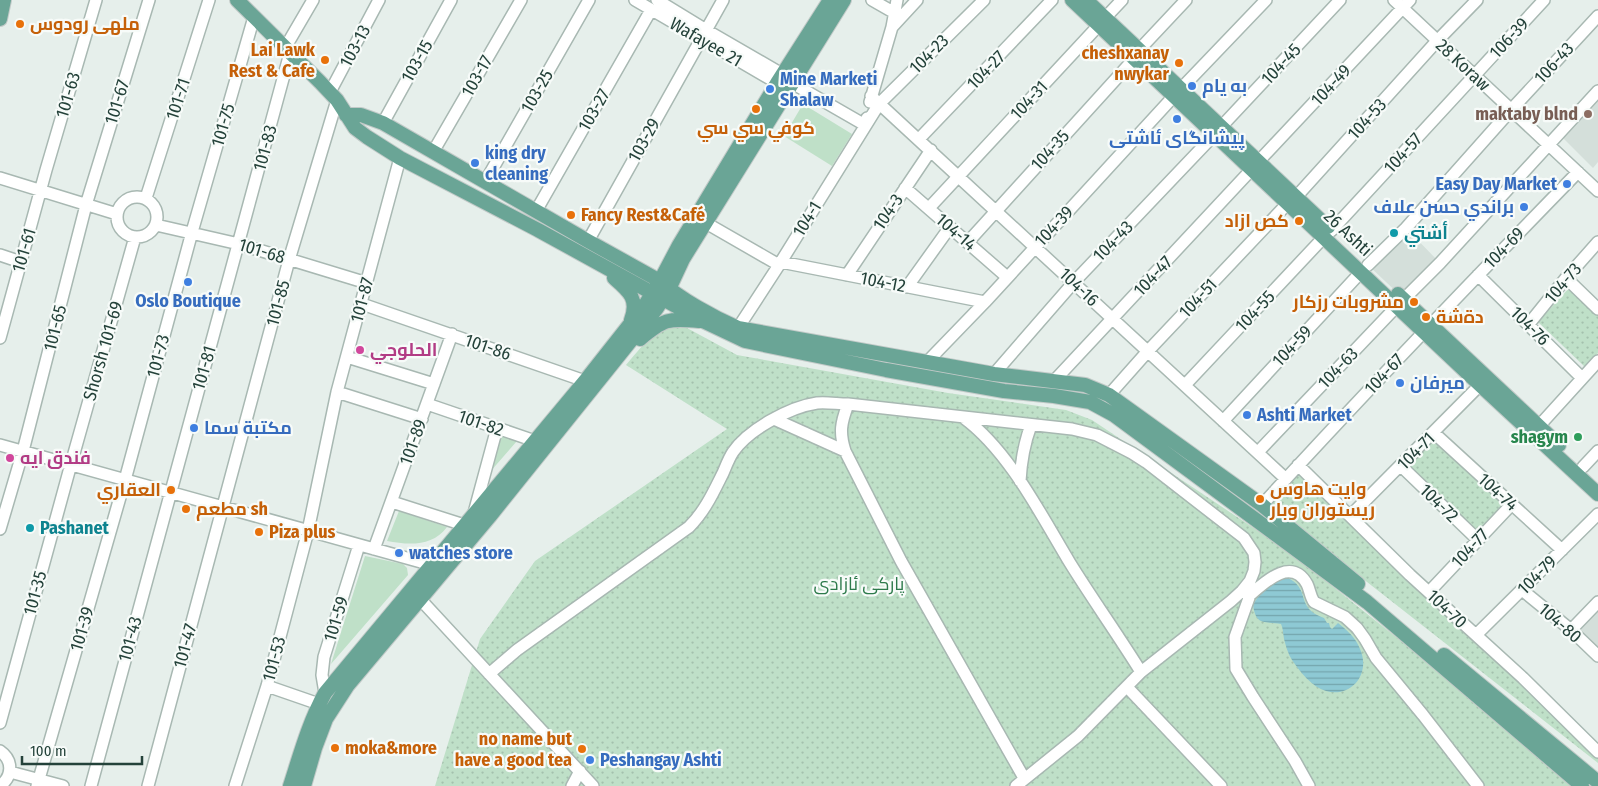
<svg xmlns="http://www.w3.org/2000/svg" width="1598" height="786" font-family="'Fira Sans Condensed',Cairo,sans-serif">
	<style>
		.built { fill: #d4dfda }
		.grass { fill: url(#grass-dots) }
		.garden { fill: #bfe0c8 }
		.water { fill: url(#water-rules) }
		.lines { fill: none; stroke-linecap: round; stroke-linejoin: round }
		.minor-casing { stroke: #a8b8b2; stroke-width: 14 }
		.major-casing { stroke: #c2cac8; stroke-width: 16 }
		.minor { stroke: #fff; stroke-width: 11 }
		.major { stroke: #6aa596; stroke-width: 14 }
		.food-dot { fill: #e8710a; stroke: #f7fbf9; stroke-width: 2 }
		.shop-dot { fill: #3f7fe0; stroke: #f7fbf9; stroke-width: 2 }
		.education-dot { fill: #8d6e63; stroke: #f7fbf9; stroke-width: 2 }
		.culture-dot { fill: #0f9aa8; stroke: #f7fbf9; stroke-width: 2 }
		.hotel-dot { fill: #d1479c; stroke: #f7fbf9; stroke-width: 2 }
		.leisure-dot { fill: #2e9e5b; stroke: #f7fbf9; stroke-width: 2 }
		.labels { text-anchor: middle; stroke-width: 4.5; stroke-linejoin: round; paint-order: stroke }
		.food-label { font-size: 18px; font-weight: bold; fill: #c56008; stroke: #f7fbf9; text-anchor: start }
		.street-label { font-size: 18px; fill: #24423a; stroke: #f7fbf9 }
		.shop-label { font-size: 18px; font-weight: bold; fill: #366cbe; stroke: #f7fbf9; text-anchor: start }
		.education-label { font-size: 18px; font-weight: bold; fill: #785e54; stroke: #f7fbf9; text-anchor: end }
		.culture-label { font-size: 18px; font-weight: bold; fill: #0d838f; stroke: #f7fbf9; text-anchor: start }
		.hotel-label { font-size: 18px; font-weight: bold; fill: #b23c85; stroke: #f7fbf9; text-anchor: start }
		.leisure-label { font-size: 18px; font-weight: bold; fill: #27864d; stroke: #f7fbf9; text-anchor: end }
		.park-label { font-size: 18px; fill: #2d7a4b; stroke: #f7fbf9 }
	</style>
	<defs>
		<pattern id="grass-dots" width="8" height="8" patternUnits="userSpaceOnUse" patternTransform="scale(1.25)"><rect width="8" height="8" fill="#bfe0c8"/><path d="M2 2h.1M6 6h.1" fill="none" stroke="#a4c1ad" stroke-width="1.8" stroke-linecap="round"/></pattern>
		<pattern id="water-rules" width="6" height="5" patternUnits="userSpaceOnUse" patternTransform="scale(1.25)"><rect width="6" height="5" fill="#8ec9d4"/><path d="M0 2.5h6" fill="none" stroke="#74a5ad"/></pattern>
	</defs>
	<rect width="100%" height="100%" fill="#e6efeb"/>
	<path class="built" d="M1598 95V162L1593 168 1559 134Z
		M1406 228 1440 263 1404 299 1368 265Z
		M1598 608V647L1579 628Z"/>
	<path class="grass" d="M1570 287 1598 314V353L1585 367 1538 322Z
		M676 326 687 328 737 355 948 393 1066 410 1092 420 1291 553 1426 661 1572 786H435L480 639 535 561 727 429 626 365C641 348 653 329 676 326Z
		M1433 437 1504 504 1475 534 1405 467Z
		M1297 473 1598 758V763L1270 506Z"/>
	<path class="garden" d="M803 104 852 134 832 166 784 136Z
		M500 435 517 441 490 472Z
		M399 511 447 527C432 547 409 545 387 541Z
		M365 556 403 564 407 568 408 575 331 664Z"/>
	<path class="water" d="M1288 578C1306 587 1300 599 1310 610 1314 614 1319 616 1324 618L1327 623H1329L1330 627 1332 629 1338 623C1347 630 1356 638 1360 649 1371 673 1352 698 1326 691 1312 687 1300 672 1292 660 1288 654 1286 646 1284 639 1283 633 1283 628 1281 624 1264 621 1256 626 1253 605 1260 592 1273 580 1288 578Z"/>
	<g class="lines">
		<g class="minor-casing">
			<path id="minor" d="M635 0 777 83
				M657 0 706 30 782 74
				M872 0 900 16
				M1394 0 1598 191
				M1105 18 1122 0
				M893 26 917 0
				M285 48 313 0
				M1139 50 1186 0
				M792 83 865 125 867 118
				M330 92 379 0
				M871 96 1286 479
				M870 102 892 27 897 0
				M383 123 451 0
				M1221 127 1340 0
				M919 139 1052 0
				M433 152 521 0
				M1258 162 1410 0
				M0 178 117 214
				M485 182 589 0
				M905 188 1007 277
				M117 217a20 20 0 1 1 40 0a20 20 0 1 1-40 0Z
				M1296 197 1437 41 1477 0
				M146 198 209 0
				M929 208 1099 25
				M536 211 651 10
				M706 223 779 265
				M156 225 239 244 367 283
				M1331 231 1544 0
				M588 241 723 0
				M968 242 1134 59
				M0 255 21 262
				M781 262 985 302
				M1368 265 1406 228 1511 110 1598 16
				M847 275 931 150
				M1478 275 1582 378
				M1566 278 1598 309
				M907 287 950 227
				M1404 299 1440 263 1598 91
				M362 304 585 381
				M1528 325 1566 278 1598 242
				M738 328 779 265 879 104 984 0
				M0 338 46 170 96 0
				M347 357 434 384
				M927 362 985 302 1174 96 1266 0
				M994 374 1074 282 1215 134
				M1054 381 1252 169
				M1185 385 1324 237
				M337 392 422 419
				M1109 395 1148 351 1288 203
				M427 404 535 441
				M848 404C841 423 839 432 845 451L901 561 1024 778
				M964 418C1009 451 1041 515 1070 563 1093 600 1118 635 1141 672
				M774 419 845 451
				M1223 421 1361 272
				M1539 426 1598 361
				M1434 433 1562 550
				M0 445 439 567
				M1258 452 1397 306
				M1298 465 1410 575 1523 678 1598 752
				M1401 466 1478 540
				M1583 467 1598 451
				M1020 481C1021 461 1024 444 1031 425
				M392 502 464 525
				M1262 505C1365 392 1471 282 1578 172
				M474 513 497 428
				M1350 516 1480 385
				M0 529 23 451 86 205 149 0
				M374 549 452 334
				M1522 590 1571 630 1598 656
				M1242 591 1250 595C1264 583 1291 556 1307 584 1310 590 1310 596 1314 602L1345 617 1357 628 1365 639 1376 658 1423 715 1478 786
				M1429 592 1512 504
				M1250 595 1235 637 1236 669 1253 697 1295 761 1309 786
				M420 599 593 786
				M1571 630 1598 602
				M1476 635 1598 514
				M489 674 517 650 689 527C705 511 713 493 723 473 726 466 729 458 733 452 749 429 790 407 817 403 827 402 838 404 848 404L1072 429 1097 435 1132 453 1146 462 1244 538 1254 553 1255 562 1254 571 1250 581 1242 591 1231 601 1141 672 1078 736 1016 786
				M267 686 319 704
				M1127 687 1221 786
				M325 693 322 675 324 657 359 545
				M0 723 71 464 135 237
				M0 751C13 760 13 776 0 786
				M10 772 63 786
				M37 786 125 480 192 232 254 17
				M91 786 290 53
				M148 786 289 260 337 100
				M235 786 267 686 308 531 337 392 400 158
				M572 786 580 771"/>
		</g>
		<g class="major-casing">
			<path id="major" d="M237 0 320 82 337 100 355 128 367 137 400 158 538 230 705 322 745 341 886 370 1004 391 1054 396 1090 402 1114 415 1367 602 1582 786
				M1072 0 1480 385 1598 494
				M1086 0 1328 227
				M0 19 4 0
				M346 115H361L383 123 588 241 660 281C680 299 713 317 738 328L994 374 1085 385 1109 395 1262 505 1358 584
				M614 278C629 291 639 299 631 320
				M1398 294 1559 445
				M640 339C664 319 668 318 699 321
				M1444 655 1598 782
				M290 786C300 755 309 722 325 693L585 381 645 305 660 281 679 245 777 83 830 0
				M304 786 315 748 326 719 348 685 490 516 657 308 669 289 683 259 844 0"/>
		</g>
		<use href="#minor" class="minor"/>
		<use href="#major" class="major"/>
	</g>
	<g class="food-dot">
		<circle cx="20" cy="24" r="5"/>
		<circle cx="325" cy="60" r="5"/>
		<circle cx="1179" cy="63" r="5"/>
		<circle cx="756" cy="109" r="5"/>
		<circle cx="571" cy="215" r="5"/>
		<circle cx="1299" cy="221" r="5"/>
		<circle cx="1414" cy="302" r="5"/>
		<circle cx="1426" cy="317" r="5"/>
		<circle cx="171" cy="490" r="5"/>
		<circle cx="1260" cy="499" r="5"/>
		<circle cx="186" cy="509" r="5"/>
		<circle cx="259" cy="532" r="5"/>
		<circle cx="335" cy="748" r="5"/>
		<circle cx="582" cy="749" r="5"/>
	</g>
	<g class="shop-dot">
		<circle cx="1192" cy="86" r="5"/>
		<circle cx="770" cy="89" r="5"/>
		<circle cx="1177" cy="119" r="5"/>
		<circle cx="475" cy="163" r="5"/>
		<circle cx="1567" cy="184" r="5"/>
		<circle cx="1524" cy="207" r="5"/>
		<circle cx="188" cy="282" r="5"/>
		<circle cx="1400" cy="383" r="5"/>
		<circle cx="1247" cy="415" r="5"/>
		<circle cx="194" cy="428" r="5"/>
		<circle cx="399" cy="553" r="5"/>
		<circle cx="590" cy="760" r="5"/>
	</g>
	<circle class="education-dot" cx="1588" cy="114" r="5"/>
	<g class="culture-dot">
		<circle cx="1394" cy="233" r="5"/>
		<circle cx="30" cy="528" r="5"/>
	</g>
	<g class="hotel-dot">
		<circle cx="360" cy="350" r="5"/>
		<circle cx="10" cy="458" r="5"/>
	</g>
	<circle class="leisure-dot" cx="1578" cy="437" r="5"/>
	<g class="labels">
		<g class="food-label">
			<text x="30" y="30">ملهى رودوس</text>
			<text x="315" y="56" text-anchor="end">Lai Lawk<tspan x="315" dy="21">Rest &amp; Cafe</tspan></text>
			<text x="1169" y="59" text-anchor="end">cheshxanay<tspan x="1169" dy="21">nwykar</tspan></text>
			<text x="756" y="134" text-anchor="middle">كوفي سي سي</text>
			<text x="581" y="221">Fancy Rest&amp;Café</text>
			<text x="1289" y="227" text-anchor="end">كص ازاد</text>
			<text x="1404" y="308" text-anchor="end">مشروبات رزكار</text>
			<text x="1436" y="323">دةشة</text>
			<text x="1270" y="495">وايت هاوس<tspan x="1270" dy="21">ريستوران وبار</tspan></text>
			<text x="161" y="496" text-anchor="end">العقاري</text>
			<text x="196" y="515">مطعم sh</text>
			<text x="269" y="538">Piza plus</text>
			<text x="572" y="745" text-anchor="end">no name but<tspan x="572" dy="21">have a good tea</tspan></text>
			<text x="345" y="754">moka&amp;more</text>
		</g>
		<g class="street-label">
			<text transform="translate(1509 38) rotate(-47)" y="6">106-39</text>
			<text transform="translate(706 42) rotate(30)" y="6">Wafayee 21</text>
			<text transform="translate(355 46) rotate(-62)" y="6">103-13</text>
			<text transform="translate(929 54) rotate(-45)" y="6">104-23</text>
			<text transform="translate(417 61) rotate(-61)" y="6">103-15</text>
			<text transform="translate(1554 63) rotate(-47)" y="6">106-43</text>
			<text transform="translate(1281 64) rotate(-47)" y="6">104-45</text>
			<text transform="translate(1463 65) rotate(43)" y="6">28 Koraw</text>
			<text transform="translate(986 70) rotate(-46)" y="6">104-27</text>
			<text transform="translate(477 76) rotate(-60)" y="6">103-17</text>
			<text transform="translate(1331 85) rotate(-47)" y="6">104-49</text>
			<text transform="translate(537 91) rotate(-60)" y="6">103-25</text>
			<text transform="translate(68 95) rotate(-74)" y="6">101-63</text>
			<text transform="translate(178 99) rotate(-72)" y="6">101-71</text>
			<text transform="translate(1029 100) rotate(-47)" y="6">104-31</text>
			<text transform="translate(117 102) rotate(-73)" y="6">101-67</text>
			<text transform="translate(594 110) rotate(-60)" y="6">103-27</text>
			<text transform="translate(1367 119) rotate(-48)" y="6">104-53</text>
			<text transform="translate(223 125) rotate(-74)" y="6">101-75</text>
			<text transform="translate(644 140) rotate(-61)" y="6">103-29</text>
			<text transform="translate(265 148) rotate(-75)" y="6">101-83</text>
			<text transform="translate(1050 150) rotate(-48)" y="6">104-35</text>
			<text transform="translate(1403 153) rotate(-48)" y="6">104-57</text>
			<text transform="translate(888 212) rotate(-56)" y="6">104-3</text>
			<text transform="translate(807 219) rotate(-58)" y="6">104-1</text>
			<text transform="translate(1054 226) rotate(-47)" y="6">104-39</text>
			<text transform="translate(956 232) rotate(41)" y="6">104-14</text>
			<text transform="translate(1348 233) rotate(43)" y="6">26 Ashti</text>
			<text transform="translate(1113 241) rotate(-46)" y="6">104-43</text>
			<text transform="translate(1504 248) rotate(-46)" y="6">104-69</text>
			<text transform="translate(24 250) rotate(-74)" y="6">101-61</text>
			<text transform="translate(262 251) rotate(17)" y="6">101-68</text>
			<text transform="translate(1153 276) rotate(-47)" y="6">104-47</text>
			<text transform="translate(883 282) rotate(11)" y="6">104-12</text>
			<text transform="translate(1563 283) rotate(-50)" y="6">104-73</text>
			<text transform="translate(1079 287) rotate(43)" y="6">104-16</text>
			<text transform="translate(1198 298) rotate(-47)" y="6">104-51</text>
			<text transform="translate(362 300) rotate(-75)" y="6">101-87</text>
			<text transform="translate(278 303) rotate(-75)" y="6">101-85</text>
			<text transform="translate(1255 311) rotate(-47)" y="6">104-55</text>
			<text transform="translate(1530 326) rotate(45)" y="6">104-76</text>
			<text transform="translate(55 328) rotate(-76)" y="6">101-65</text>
			<text transform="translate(1292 346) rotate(-47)" y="6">104-59</text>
			<text transform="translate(488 347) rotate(19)" y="6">101-86</text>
			<text transform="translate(103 351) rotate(-74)" y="6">Shorsh 101-69</text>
			<text transform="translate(158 356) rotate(-75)" y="6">101-73</text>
			<text transform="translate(204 368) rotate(-74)" y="6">101-81</text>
			<text transform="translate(1338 368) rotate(-46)" y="6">104-63</text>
			<text transform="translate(1384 374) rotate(-47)" y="6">104-67</text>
			<text transform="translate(481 423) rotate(19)" y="6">101-82</text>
			<text transform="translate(413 442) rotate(-70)" y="6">101-89</text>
			<text transform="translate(1416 451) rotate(-45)" y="6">104-71</text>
			<text transform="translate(1498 492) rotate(42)" y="6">104-74</text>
			<text transform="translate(1439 503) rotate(44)" y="6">104-72</text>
			<text transform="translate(1470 548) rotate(-47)" y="6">104-77</text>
			<text transform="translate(1537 575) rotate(-45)" y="6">104-79</text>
			<text transform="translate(35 593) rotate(-75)" y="6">101-35</text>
			<text transform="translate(1447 609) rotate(43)" y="6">104-70</text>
			<text transform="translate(336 619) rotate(-73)" y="6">101-59</text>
			<text transform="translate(1560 623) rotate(41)" y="6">104-80</text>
			<text transform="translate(82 629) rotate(-74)" y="6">101-39</text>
			<text transform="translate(130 639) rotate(-75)" y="6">101-43</text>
			<text transform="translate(185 646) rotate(-75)" y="6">101-47</text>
			<text transform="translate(274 659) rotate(-75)" y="6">101-53</text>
		</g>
		<g class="shop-label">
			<text x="780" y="85">Mine Marketi<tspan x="780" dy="21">Shalaw</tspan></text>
			<text x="1202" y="92">به يام</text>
			<text x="1177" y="144" text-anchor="middle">پیشانگای ئاشتی</text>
			<text x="485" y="159">king dry<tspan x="485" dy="21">cleaning</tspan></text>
			<text x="1557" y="190" text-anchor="end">Easy Day Market</text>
			<text x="1514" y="213" text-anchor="end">براندي حسن علاف</text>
			<text x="188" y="307" text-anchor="middle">Oslo Boutique</text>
			<text x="1410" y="389">ميرفان</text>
			<text x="1257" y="421">Ashti Market</text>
			<text x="204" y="434">مكتبة سما</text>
			<text x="409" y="559">watches store</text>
			<text x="600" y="766">Peshangay Ashti</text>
		</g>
		<g class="education-label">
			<text x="1578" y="120">maktaby blnd</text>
		</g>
		<g class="culture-label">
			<text x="1404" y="239">أشتي</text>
			<text x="40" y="534">Pashanet</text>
		</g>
		<g class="hotel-label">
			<text x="370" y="356">الحلوجي</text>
			<text x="20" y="464">فندق ايه</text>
		</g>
		<g class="leisure-label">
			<text x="1568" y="443">shagym</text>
		</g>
		<g class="park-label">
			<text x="859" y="590">پارکی ئازادی</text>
		</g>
	</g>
	<path d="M22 756v8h120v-8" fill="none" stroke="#24423a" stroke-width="2.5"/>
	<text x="30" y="756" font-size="15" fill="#24423a" stroke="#f7fbf9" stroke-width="4" paint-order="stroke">100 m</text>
</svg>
